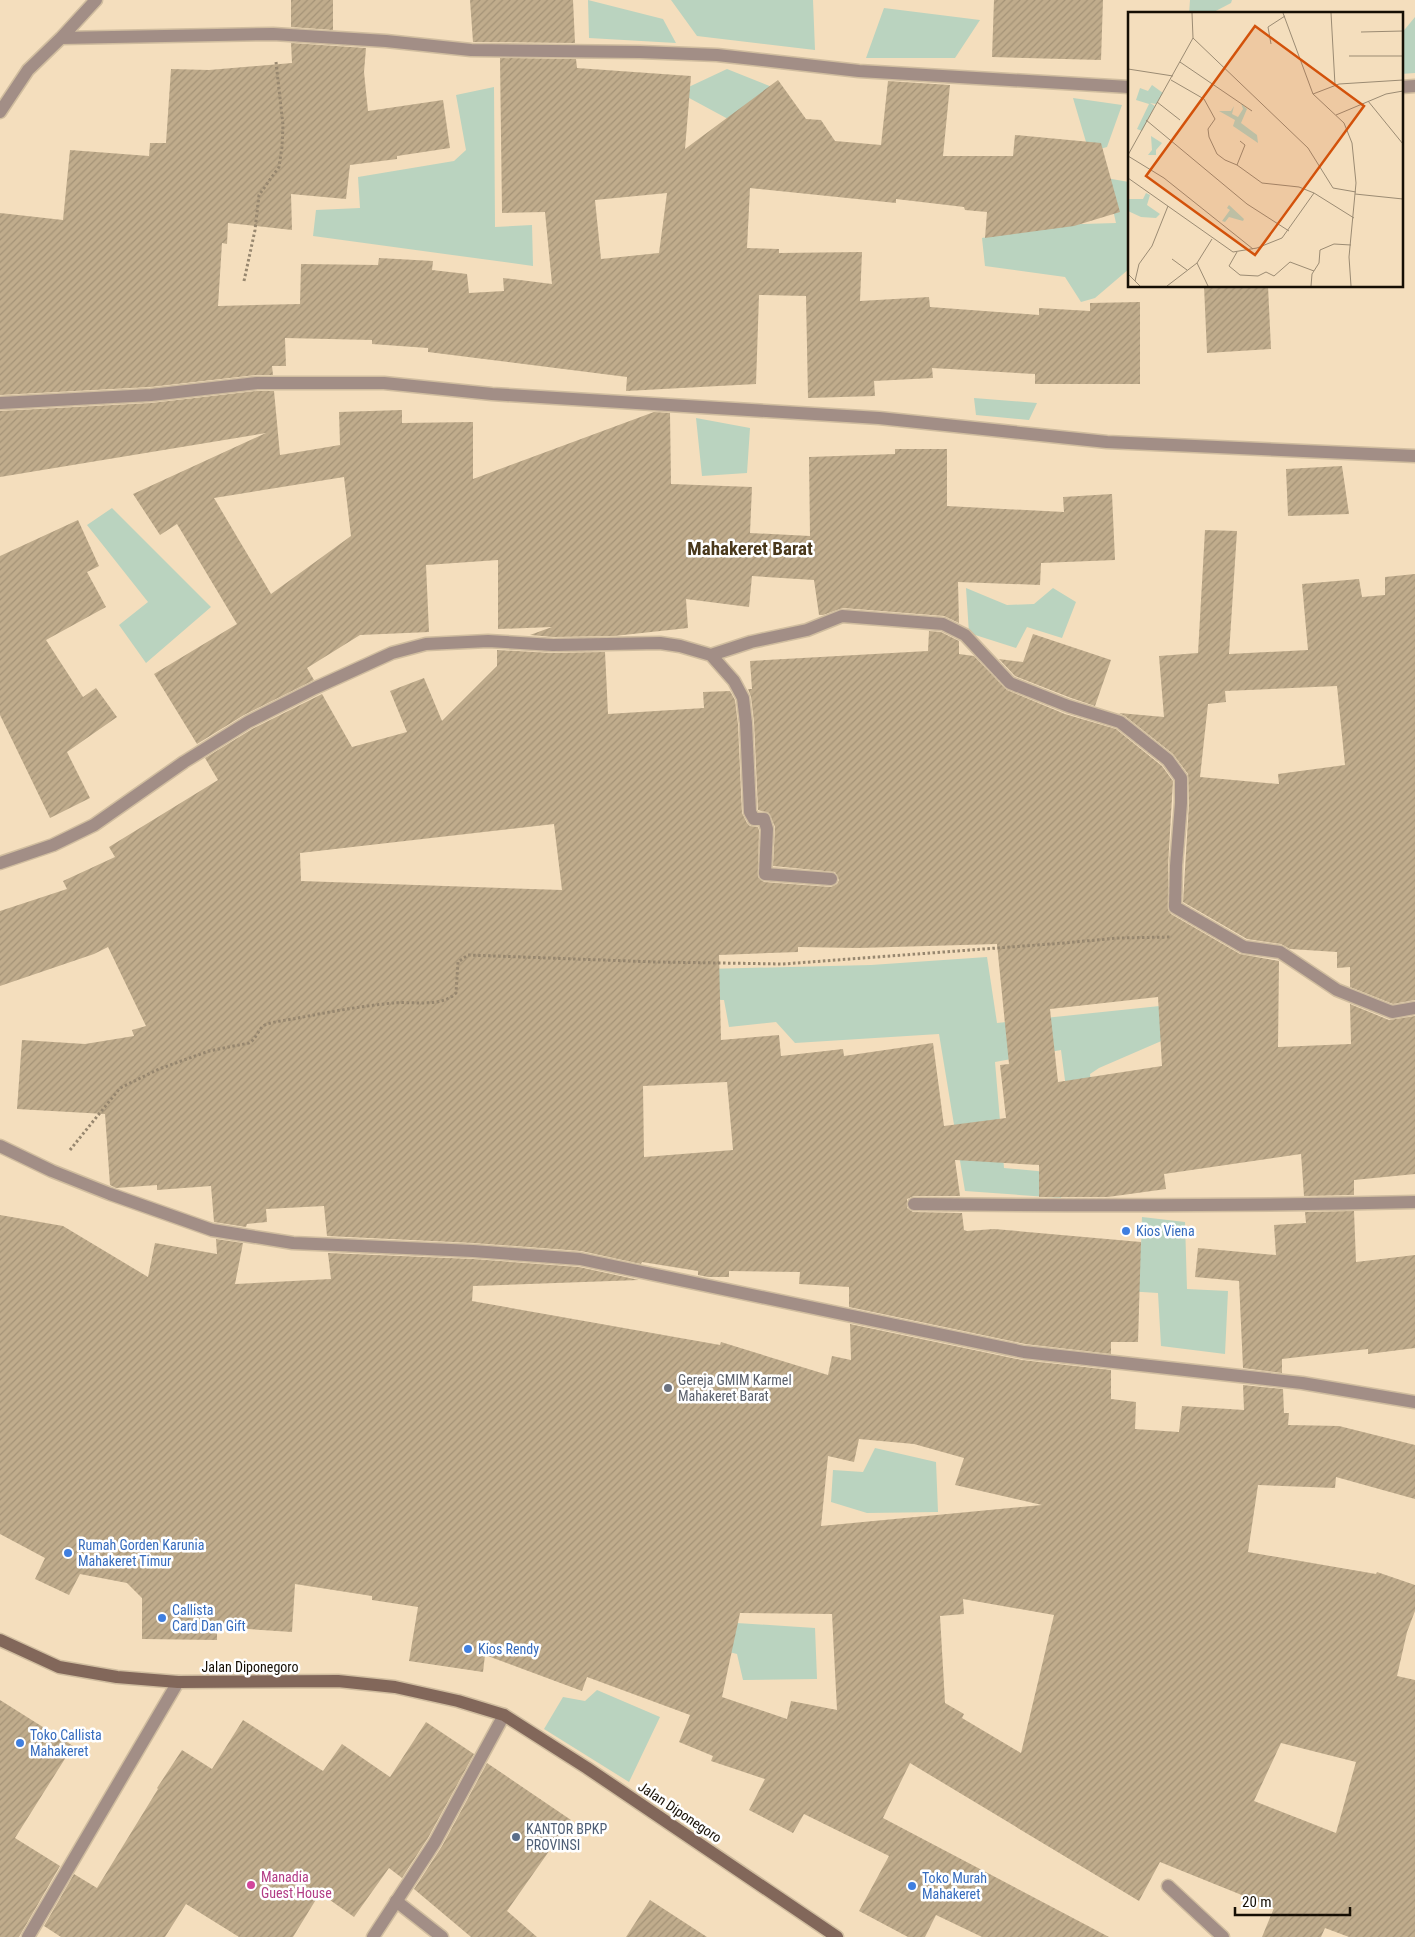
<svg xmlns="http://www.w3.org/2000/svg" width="1415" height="1937" font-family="'Roboto Condensed',sans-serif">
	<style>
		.green { fill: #bad3bf }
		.building { fill: url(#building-hatch); fill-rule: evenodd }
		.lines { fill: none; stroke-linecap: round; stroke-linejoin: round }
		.service-casing { stroke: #d0bd9f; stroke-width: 15 }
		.minor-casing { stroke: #d0bd9f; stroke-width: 15 }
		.secondary-casing { stroke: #d0bd9f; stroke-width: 15 }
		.path { stroke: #97876f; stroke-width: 3; stroke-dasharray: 2.5 2.5; stroke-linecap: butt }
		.service { stroke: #a28e86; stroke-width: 12 }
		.minor { stroke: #a28e86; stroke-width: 12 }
		.secondary { stroke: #82675a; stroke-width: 12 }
		.shop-dot { fill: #3f7fe0; stroke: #fff; stroke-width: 2 }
		.worship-dot { fill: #6b7280; stroke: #fff; stroke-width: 2 }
		.service-dot { fill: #5c6f8a; stroke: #fff; stroke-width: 2 }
		.hotel-dot { fill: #d1479c; stroke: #fff; stroke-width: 2 }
		.labels { text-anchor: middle; stroke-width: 5; stroke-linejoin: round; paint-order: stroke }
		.shop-label { font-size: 14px; fill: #366cbe; stroke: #fff; text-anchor: start }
		.worship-label { font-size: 14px; fill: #5b616d; stroke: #fff; text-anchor: start }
		.street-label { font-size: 14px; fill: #160f04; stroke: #fff }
		.service-label { font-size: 14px; fill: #4e5e75; stroke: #fff; text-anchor: start }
		.hotel-label { font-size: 14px; fill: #b23c85; stroke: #fff; text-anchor: start }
		.district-label { font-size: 19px; font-weight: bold; fill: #49381b; stroke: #fff }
		.inset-road { fill: none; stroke: #9b8b73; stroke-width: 1 }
		.view { fill: #d3520b; fill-opacity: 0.15; stroke: #d3520b; stroke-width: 2.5 }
		.inset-edge { fill: none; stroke: #160f04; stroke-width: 2.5 }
	</style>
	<defs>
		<pattern id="building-hatch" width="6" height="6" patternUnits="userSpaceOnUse" patternTransform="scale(1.25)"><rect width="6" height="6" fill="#c0ac8c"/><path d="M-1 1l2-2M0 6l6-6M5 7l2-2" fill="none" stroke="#a49377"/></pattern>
	</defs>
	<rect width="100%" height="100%" fill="#f4debd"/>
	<path class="green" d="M588 0 663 19 676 43 589 38Z
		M671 0H813L815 50 697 36Z
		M1190 0H1232L1231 3 1210 14H1189Z
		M884 8 980 20 955 58H866Z
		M1415 17V73L1401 74V34Z
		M727 69 772 87 741 126 678 92Z
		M494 87 495 227 532 225 533 266 313 236 316 210 360 208 358 177 454 161 466 150 456 95Z
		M1073 98 1122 105 1107 147 1089 152Z
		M1106 178 1129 182V269L1095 298 1081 302 1065 277 985 266 982 238 1049 225 1116 223Z
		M974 398 1037 403 1029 420 976 415Z
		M696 418 750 428 747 473 702 476Z
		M112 508 211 607 146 663 119 625 148 602 87 525Z
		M966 588 1007 605 1034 604 1053 588 1076 602 1062 638 1027 627 1016 648 969 633Z
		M987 957 997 1023 1198 1002 1196 1026 1099 1068 1090 1074 1096 1133 1071 1126 1061 1050 995 1062 1004 1168 1058 1173 1061 1198 965 1191 939 1034 795 1043 776 1022 729 1027 724 1000 667 999 666 970 871 965Z
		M1142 1217 1185 1222 1187 1289 1228 1291 1225 1354 1161 1346 1158 1293 1110 1290 1109 1245 1141 1246Z
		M875 1448 936 1462 938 1512 867 1513 831 1502 833 1470 863 1472Z
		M706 1621 815 1628 817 1679 743 1680 737 1654 698 1644Z
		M597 1690 660 1717 629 1782 544 1729 563 1697 585 1701Z"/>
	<path class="building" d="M291 0H333V30L291 27Z
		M470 0H573L575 43 473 42Z
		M994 0H1103L1101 60 992 57Z
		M291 43 366 48 364 72 368 111 443 100 450 148 397 156V159L350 165 346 199 291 194 292 230 228 223 227 244 222 243 218 306 300 304 301 264 378 265 379 258 433 261 432 270 467 274 469 293 504 291 503 278 552 284 545 212 502 213 500 58 576 59 577 68 691 76 685 149 778 80 806 119 821 120 835 141 881 145 888 81 950 85 943 156H1013L1015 135 1101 143 1120 212 1074 226 985 238 987 212 965 210 964 207 896 199V203L750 188 747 248 779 249V253L862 252 860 301 929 297 930 307 1039 315V308L1090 311V303L1140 302V384H1035V374L932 368 933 378 874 381 875 396 808 398 806 296 759 295 756 384 626 391 627 377 428 352V348L372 344V340L285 338 286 366H272L273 375H256L150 387 0 395V213L63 220 70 150 149 156 150 143H166L171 69 209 70 292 63ZM667 193 659 253 601 259 595 200Z
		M1204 286H1268L1271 349 1207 353Z
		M257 391H274L280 455 340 445 339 412 402 410V423L473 422V479L654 412 670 413 671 484 752 487 750 533 810 536 809 457 895 454V449H947V506L1064 512 1063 497 1112 494 1115 560 1041 563 1040 585 958 582 959 623 944 616 843 608 823 615H819L814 580 752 576 749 607 686 599 688 628 614 636 553 637 530 635 552 627 498 629V560L426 565 429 632 360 635 307 668 314 680 244 715 197 744 154 674 237 624 177 524 160 535 133 494 266 433 0 477V411L151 403ZM344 477 351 536 271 594 214 498Z
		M1342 466 1349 514 1288 516 1286 469Z
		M78 520 99 566 87 572 106 607 46 640 83 697 96 688 117 717 67 752 90 798 50 818 0 715V556Z
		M1205 530 1237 531 1229 654 1308 650 1302 584 1359 579 1362 597 1385 595V577L1415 574V1000L1393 1004 1350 987V967L1337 968V952L1290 949 1281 944 1247 939 1183 902 1189 803 1188 774 1173 754 1125 716 1119 713 1164 717 1159 656 1198 653ZM1337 686 1345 765 1278 774 1279 784 1200 777 1208 704 1226 702 1225 691Z
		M929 631 941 632 959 641V654L974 656 1007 690 1065 714 1116 729 1162 766 1173 781 1168 866V910L1171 914 1240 954 1279 961 1278 1047 1351 1044 1350 1004 1389 1020 1415 1016V1174L1354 1180V1195L1304 1196 1301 1154 1164 1174 1166 1189 1108 1197H1039V1165L955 1160 960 1196H914L907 1199V1208L913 1212 962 1213 964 1230 967 1231 994 1229 1141 1242 1138 1342H1111V1354L1025 1344 849 1307V1287L799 1284 800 1272 729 1271V1277H708L698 1275V1271L642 1262 641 1264 581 1251 473 1243 327 1236 324 1206 266 1209 267 1222 247 1224 246 1227 214 1222 211 1186 157 1190V1185L116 1188 110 1185 105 1114 17 1109 22 1040 85 1044 134 1036 132 1030 146 1026 108 947 94 954 0 986V911L67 889 63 881 115 857 109 847 218 780 205 758 252 729 322 694 352 747 407 732 390 691 424 678 442 721 497 666V650L552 653 605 652 608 714 704 708 703 692 730 691 735 700 738 724 742 813 747 823 750 826 758 827 759 830 758 877 764 882 831 887 837 884 839 880 835 872 773 866 775 827 769 813 758 810 754 722 751 697 748 689H752L750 661 928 651ZM554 824 562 890 301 881 300 853ZM997 944 1009 1064 1000 1065 1006 1118 944 1126 933 1043 844 1056 843 1049 781 1056 779 1035 721 1040 719 955 798 952V947L858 948ZM1158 997 1162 1066 1058 1082 1050 1009ZM727 1082 733 1150 644 1157 643 1086Z
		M1033 634 1111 660 1095 706 1071 698 1015 676 999 659 1023 662Z
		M1354 1211 1356 1262 1415 1255V1348L1368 1354V1349L1282 1359V1373L1243 1368 1239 1281 1195 1277 1198 1248 1276 1255 1274 1225 1306 1223 1305 1212Z
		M0 1215 63 1226 148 1277 155 1243 217 1254 216 1239 243 1243 235 1284 331 1279 328 1253 473 1259 579 1267 639 1280 473 1286 472 1301 720 1345 721 1342 828 1375 832 1356 851 1360 850 1324 1022 1360 1111 1370V1399L1136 1402 1135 1429 1179 1432 1182 1406 1244 1410 1243 1385 1283 1389 1284 1413H1289L1288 1425 1339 1426 1415 1445V1499L1336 1477 1335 1488 1258 1485 1248 1552 1376 1574 1377 1572 1415 1585V1611L1407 1632 1397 1676 1415 1680V1937H1349L1325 1928 1321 1937H1262L1274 1908 1160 1862 1139 1901 910 1763 883 1818 1109 1937H982L936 1915 925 1937H908L859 1911 889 1856 804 1814 793 1833 749 1810 765 1779 711 1761 713 1756 679 1742 690 1715 587 1677 582 1691 485 1655 483 1672 409 1661 418 1607 372 1600V1596L295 1584 292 1632 217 1627V1640L142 1639V1598L127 1583 80 1574 69 1595 35 1579 45 1558 0 1534ZM859 1439 914 1444 964 1458 955 1485 1042 1505 821 1526 828 1456 854 1462ZM963 1599 1054 1615 1021 1753 962 1718 964 1714 945 1703 940 1616 964 1614ZM740 1613 832 1614 837 1710 791 1701 787 1719 722 1697ZM1281 1743 1356 1762 1336 1833 1254 1801Z
		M0 1700 73 1746 15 1838 60 1866 19 1937H0Z
		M243 1720 323 1771 342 1744 390 1777 426 1722 474 1754 428 1838 402 1878 389 1868 354 1917 320 1893 293 1937H239L186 1904 165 1937H61L44 1926 74 1874 97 1888 158 1789 157 1788 182 1750 212 1769Z
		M487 1763 571 1820 507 1911 537 1937H471L414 1889 442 1846Z
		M650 1900 707 1937H626Z"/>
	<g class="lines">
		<g class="service-casing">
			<path id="service" d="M396 1901 442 1937"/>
		</g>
		<g class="minor-casing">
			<path id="minor" d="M61 38 273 34 386 41 471 50 640 52 717 55 859 71 1129 87
				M1401 87 1415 86
				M0 112 28 70 61 38 96 0
				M0 403 151 395 257 383H384L492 394 879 418 1107 442 1415 456
				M711 655 751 642 807 630 842 616 943 624 965 635 1010 683 1068 706 1120 722 1168 760 1181 778V803L1176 866 1175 907 1244 947 1280 952 1337 990 1392 1012 1415 1008
				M0 863 53 845 94 825 184 762 248 722 315 688 392 653 426 644 488 641 553 645 660 643 680 646 711 655 734 681 743 698 746 723 750 812 754 819H764L767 829 765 874 831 879
				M0 1146 52 1171 110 1194 212 1230 293 1243 473 1251 580 1259 1024 1352 1302 1383 1415 1402
				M914 1204C1081 1206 1248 1206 1415 1202
				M1168 1886 1223 1937
				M28 1937 178 1682
				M373 1937 435 1842 504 1715"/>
		</g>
		<g class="secondary-casing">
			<path id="secondary" d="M0 1640 59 1667 117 1677 178 1682 338 1681 395 1687 458 1701 504 1715 587 1768 837 1937"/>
		</g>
		<path class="path" d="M244 281 255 230 259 195 279 167 282 147 283 125 276 62
			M70 1150 120 1088 159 1069 209 1051 249 1043C257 1039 258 1027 267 1024 277 1021 288 1020 298 1018 329 1012 361 1006 393 1003 412 1001 441 1008 456 993L458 962 468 955 656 962 783 964 1064 943 1118 938 1172 937"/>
		<use href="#service" class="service"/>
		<use href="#minor" class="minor"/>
		<use href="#secondary" class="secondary"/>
	</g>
	<g class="shop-dot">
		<circle cx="1126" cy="1231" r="5"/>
		<circle cx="68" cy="1553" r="5"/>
		<circle cx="162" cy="1618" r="5"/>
		<circle cx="468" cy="1649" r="5"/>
		<circle cx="20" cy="1743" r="5"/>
		<circle cx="912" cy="1886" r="5"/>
	</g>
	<circle class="worship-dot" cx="668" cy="1388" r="5"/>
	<circle class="service-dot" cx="516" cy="1837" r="5"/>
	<circle class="hotel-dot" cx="251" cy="1885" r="5"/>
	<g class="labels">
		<g class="shop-label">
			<text x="1136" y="1236">Kios Viena</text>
			<text x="78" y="1550">Rumah Gorden Karunia<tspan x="78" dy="16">Mahakeret Timur</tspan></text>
			<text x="172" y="1615">Callista<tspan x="172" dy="16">Card Dan Gift</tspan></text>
			<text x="478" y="1654">Kios Rendy</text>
			<text x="30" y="1740">Toko Callista<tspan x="30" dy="16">Mahakeret</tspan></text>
			<text x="922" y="1883">Toko Murah<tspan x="922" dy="16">Mahakeret</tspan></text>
		</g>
		<g class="worship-label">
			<text x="678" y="1385">Gereja GMIM Karmel<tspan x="678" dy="16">Mahakeret Barat</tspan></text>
		</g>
		<g class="street-label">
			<text x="250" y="1672">Jalan Diponegoro</text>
			<text transform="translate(680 1812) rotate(34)" y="5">Jalan Diponegoro</text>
		</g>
		<g class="service-label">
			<text x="526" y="1834">KANTOR BPKP<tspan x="526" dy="16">PROVINSI</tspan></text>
		</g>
		<g class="hotel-label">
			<text x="261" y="1882">Manadia<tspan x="261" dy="16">Guest House</tspan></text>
		</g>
		<g class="district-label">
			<text x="750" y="555">Mahakeret Barat</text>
		</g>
	</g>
	<g transform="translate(1128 12)">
		<rect width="275" height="275" fill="#f4debd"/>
		<path d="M24 73 35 81 28 92 22 91 27 94 14 119 9 117 21 92 8 88 12 76 20 79ZM113 91 119 97 113 111 129 123 130 131 105 114 107 108 91 99H103L106 94 104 102 110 105 115 97ZM23 124 34 131 28 138V143H20L24 138ZM18 181 22 183 19 193 32 202 28 206 13 205 0 199V187H15ZM101 193 116 207 115 209 101 205 97 210 94 209 102 198 99 196Z" fill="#bad3bf"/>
		<path class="inset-road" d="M155 1 185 82 216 111 224 131 228 171 221 245 223 274M203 1 207 73M233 20 275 19M65 26 180 136 205 176 228 180M143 32 140 15 157 4M221 44H275M52 50 124 99M0 57 45 64M43 68 76 87 87 107 80 117 81 125 89 142 97 148 109 153 134 171 171 175 186 181M185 82 211 72 275 68M240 89 275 132M29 90 52 108M208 103 258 82 275 79M18 108 119 192 161 219M0 143 65 26 64 1M0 144 36 166 125 237M109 153 117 133 112 129M0 166 105 240 129 236 154 226 186 181 226 206M227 182 275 187M109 240 101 254 112 263 130 264 138 260 146 264 162 250 186 259M44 247 59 258M69 251 80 274M0 262 12 274M7 269 11 252 24 234 40 194M39 274 69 251 84 227M183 274 184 262 191 251 192 238 206 232 223 233"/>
		<path class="view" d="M127 14 236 94 127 243 18 164Z"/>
		<rect width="275" height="275" class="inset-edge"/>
	</g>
	<path d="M1235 1907v8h115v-8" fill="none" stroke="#160f04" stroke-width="2.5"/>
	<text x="1242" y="1907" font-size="15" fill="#160f04" stroke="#ffffff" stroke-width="4" paint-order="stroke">20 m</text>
</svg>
